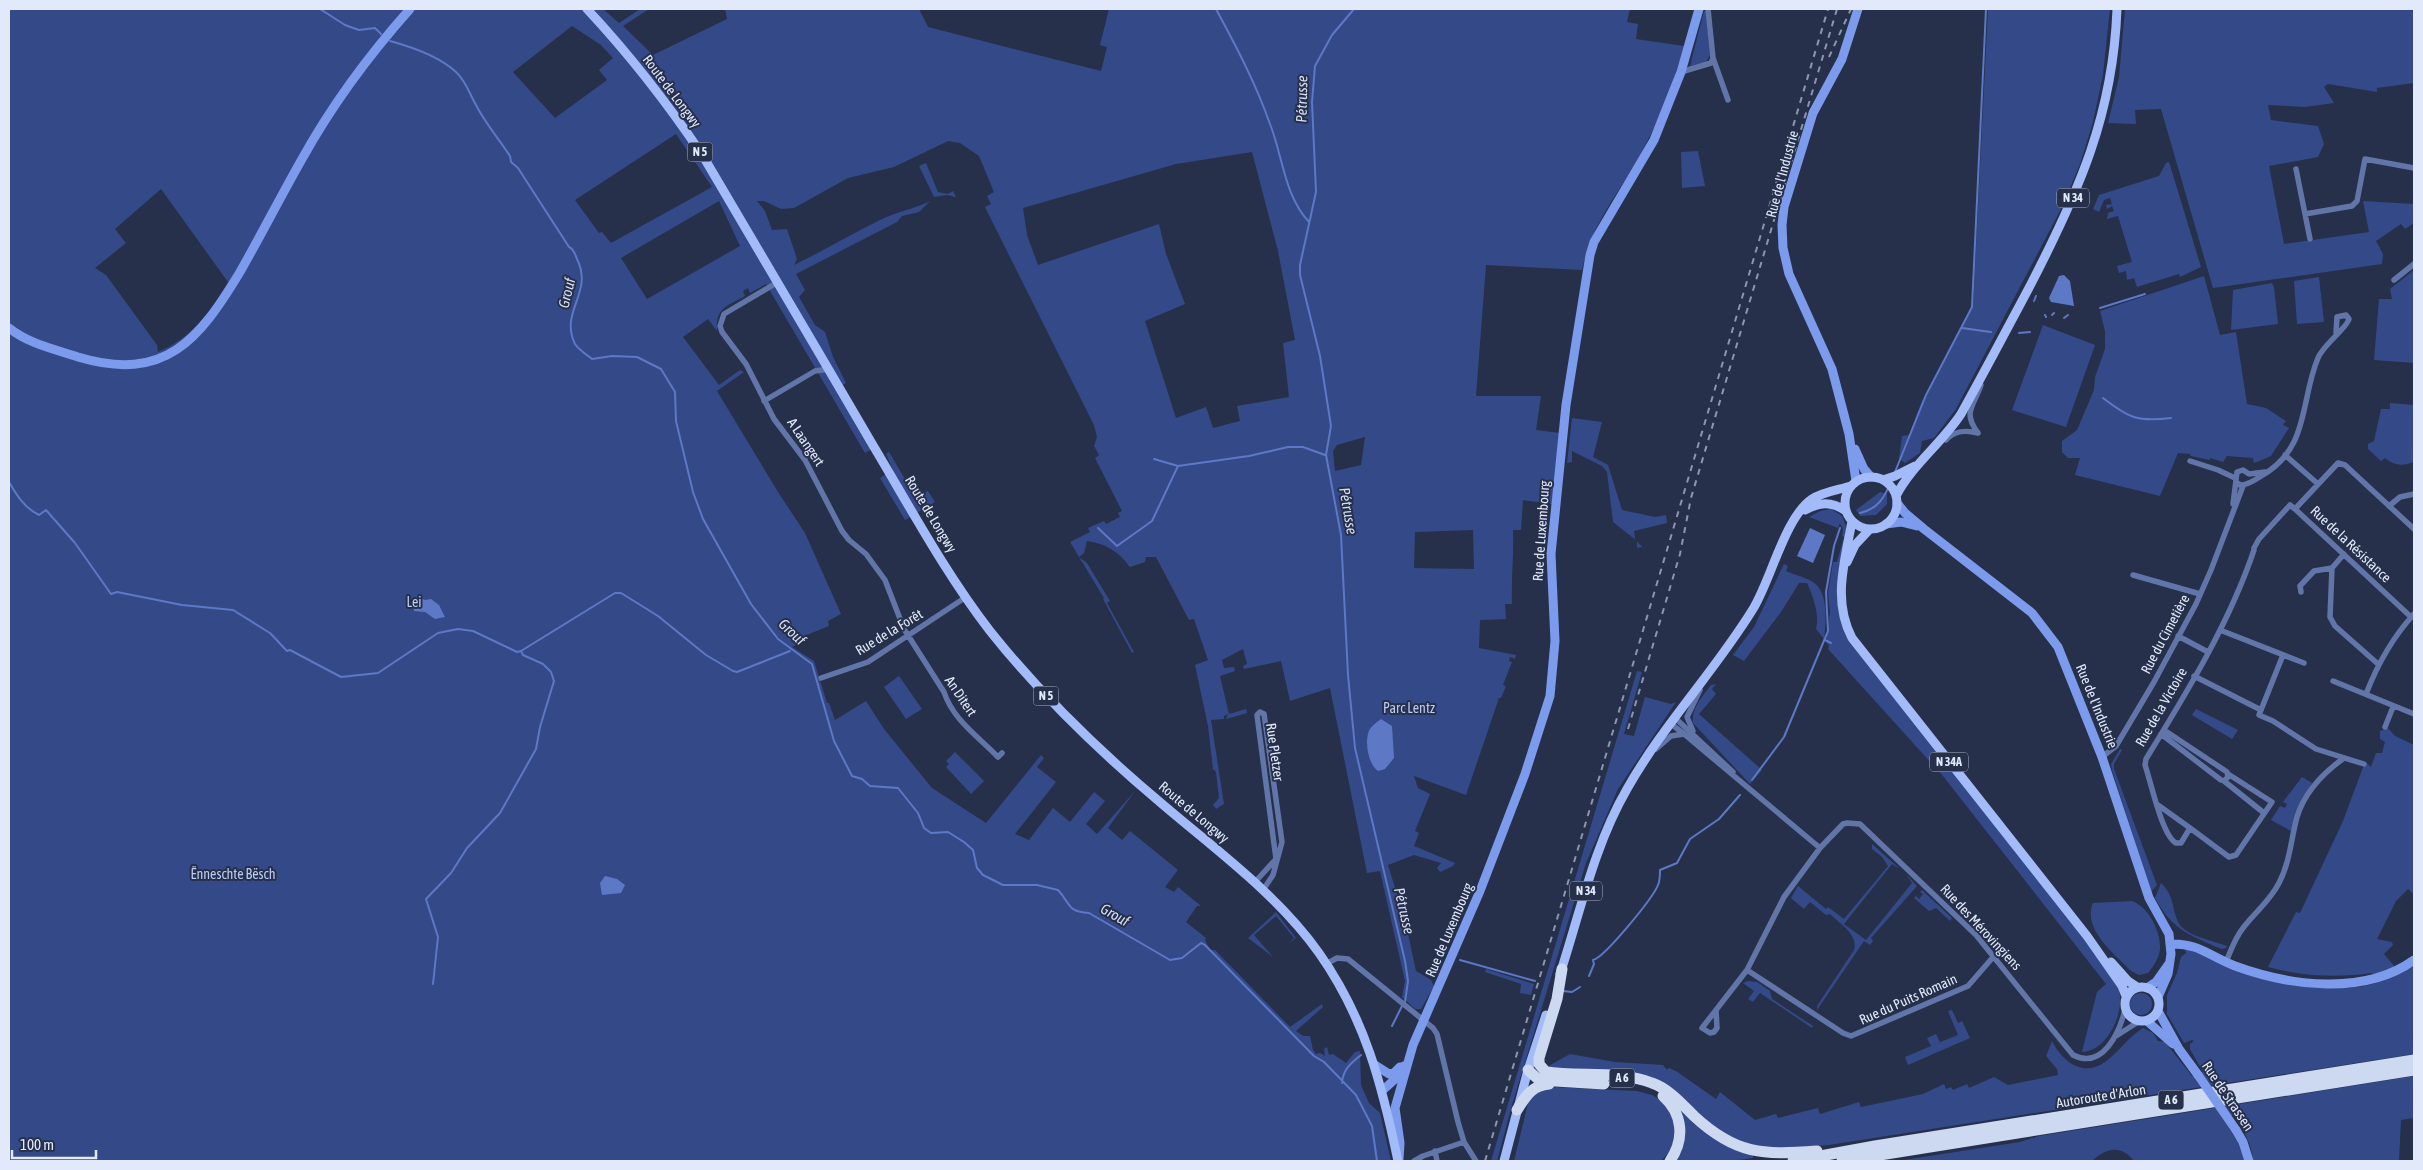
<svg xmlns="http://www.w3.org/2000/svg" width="2423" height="1170" font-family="'Asap Condensed',sans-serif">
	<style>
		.green { fill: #344988; fill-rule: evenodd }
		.water { fill: #5d78c5 }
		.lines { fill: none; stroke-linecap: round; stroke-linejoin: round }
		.stream { stroke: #5d78c5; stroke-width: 2 }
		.street { stroke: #6275a8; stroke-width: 5.5 }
		.secondary { stroke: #7d9bec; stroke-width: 9 }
		.primary { stroke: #a3bbf9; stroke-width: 9 }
		.highway { stroke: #cdd8f1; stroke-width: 11 }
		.rail { stroke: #8d96ac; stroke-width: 2; stroke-dasharray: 6 6; stroke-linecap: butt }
		.secondary-bridge { stroke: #7d9bec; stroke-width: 9 }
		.labels { text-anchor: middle; stroke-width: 4; stroke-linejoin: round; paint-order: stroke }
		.shield { fill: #26304b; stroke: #a9b2c6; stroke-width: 1 }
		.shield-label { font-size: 12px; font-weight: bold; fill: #e1e9fa }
		.street-label { font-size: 14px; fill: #e1e9fa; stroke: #26304b }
		.park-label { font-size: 14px; fill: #bbcbf5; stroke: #26304b }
		.water-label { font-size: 15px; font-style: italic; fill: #d5def3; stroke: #26304b }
	</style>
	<rect width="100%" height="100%" fill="#26304b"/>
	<path class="green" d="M9 9H603L619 23 640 9H649L623 26 653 55 727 19 725 9H919L928 27 1101 71 1107 47 1100 45 1109 9H1630L1627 22 1638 24 1636 39 1684 46C1673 84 1659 121 1640 155 1617 196 1592 223 1582 270L1486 265 1476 396H1541L1536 430 1560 433 1552 504 1523 500 1521 530H1513C1514 556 1511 579 1512 604H1505L1506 619 1480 620 1479 648 1516 655 1515 659 1510 657 1509 661 1512 662 1503 685 1506 686 1501 698H1499L1466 795 1414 776 1418 788 1430 794 1415 831 1419 833 1414 846 1455 863 1453 866 1440 872 1437 868 1441 863 1414 855 1388 865 1405 920 1416 971 1431 980 1434 986 1421 1009H1415L1402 997 1405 981 1380 871 1367 873 1330 688 1290 701 1281 661 1244 669 1243 666 1247 664 1243 649 1222 660 1224 668 1234 667 1235 671 1220 676 1229 714 1246 709 1247 713 1226 719 1228 714 1224 716V719L1211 720 1224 804 1216 809 1213 805 1219 798 1216 772 1213 769 1208 726 1195 665 1208 660 1194 619 1189 620 1156 557H1146L1145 562 1130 567C1118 551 1106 544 1087 541L1084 553 1079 557 1087 563 1110 601 1107 603 1134 652 1132 653 1103 599 1104 598 1070 542 1090 532 1088 528 1104 521 1106 524 1120 517 1118 513 1122 511 1095 458 1099 455 1094 446 1097 437 1094 425 985 207 991 204 987 196 994 192 979 156 960 143 948 141 894 167 848 178 794 208 781 209 764 201H757L765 211 772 230 787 229 797 259 794 265C823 251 851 234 880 220 896 212 914 209 930 201L919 212 902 216 897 222 796 274 805 290 799 297 815 325 825 332 833 357 846 383 839 387 875 447 865 453 766 284 750 293 748 288 743 291 745 296C727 306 715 308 717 331L708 319 683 337 719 385 740 370 744 372 717 391 778 492 805 533 841 614 828 621 829 626 794 640 796 645 792 647 814 661 827 703H829L835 720 866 701 884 729 932 788 986 823 1041 755 1044 758 1037 767 1056 782 1015 834 1029 840 1053 808 1070 822 1094 792 1105 801 1086 824 1097 834 1135 791 1108 828 1122 840 1130 831 1178 870 1165 887 1174 892 1178 887 1201 906H1197L1186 922 1206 938 1205 940 1210 950H1215L1290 1027 1322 1004 1323 1007 1296 1031 1303 1036H1310L1313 1050 1316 1054 1320 1053 1325 1056 1324 1049 1327 1047 1329 1055 1333 1054 1346 1063 1355 1052 1360 1051 1361 1085 1369 1103 1380 1113 1391 1161H9ZM572 26 601 45 613 58 599 70 607 80 555 118 513 72ZM676 134 712 187 611 243 602 232 599 233 575 200ZM1252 152 1278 251 1295 340 1283 343 1289 397 1237 406 1240 421 1213 428 1206 407 1176 418 1145 321 1185 304 1166 254 1159 224 1038 265 1027 235 1023 208 1176 164ZM161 189 228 282C211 311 192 338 158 352L157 345 106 275 95 268 126 243 115 229ZM719 201 740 246 647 299 621 258ZM1365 437 1361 465 1335 471 1333 451 1337 445ZM1473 530 1474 569 1414 568 1415 532Z
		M1988 9H2110L2103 75 2093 122 2080 164 2062 207 1956 409 1934 438 1922 441 1920 453 1905 463 1899 459 1902 436 1909 435 1922 401 1973 306Z
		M2125 9H2412L2414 17V83L2377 88V92L2328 84 2324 87 2334 103 2305 107 2268 105 2271 120 2318 126 2324 144 2318 157 2269 166 2284 244 2369 232 2363 201 2414 204V223L2405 229 2401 224 2376 241 2383 254 2382 264 2213 288 2161 109 2135 110 2136 124 2108 123 2119 77Z
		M1704 11H1706L1710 55 1706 62 1690 66Z
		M1698 151 1705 186 1682 188 1681 152Z
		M2169 162 2201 267 2180 277 2179 274 2137 287 2134 278 2127 280 2126 271 2119 273 2117 266 2132 262 2118 216 2107 219 2108 213 2114 211 2112 206 2107 209 2106 205 2112 204 2110 198 2104 200 2099 212 2093 209 2099 195 2159 176 2166 163Z
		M926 163 938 192 948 194 953 191 956 197 947 195 934 197 919 166Z
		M2414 270V363L2374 360 2379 299H2392L2390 289Z
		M2204 276 2220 335 2236 332 2247 404 2266 408 2286 421 2283 425 2289 428 2271 456 2254 463 2253 458 2227 456 2223 462 2210 458V460L2191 456 2190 454 2178 453 2160 496 2075 475 2080 458H2068L2062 452V441L2077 430 2094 390 2095 377 2105 349V331L2100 311Z
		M2319 277 2324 322 2297 324 2294 281Z
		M2272 283 2274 287 2278 324 2231 330 2233 290Z
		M2043 325 2095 345 2066 427 2012 410Z
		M2390 403 2414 405V462C2402 466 2395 466 2385 458L2381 461 2368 449V444L2374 441 2381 409H2390Z
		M1572 418 1602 422 1593 457 1608 465 1622 510 1655 517 1666 515 1667 523 1634 531 1635 539 1642 547 1637 548V541L1613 522 1607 472 1602 466 1572 451V462L1567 463Z
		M889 452 915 496 928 491 935 502 905 520 880 478 893 470 886 454Z
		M1880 492 1887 494V504L1876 515 1860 516 1856 510Z
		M1831 509 1842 516 1848 532 1839 568 1837 593 1840 616 1849 639 2097 953C2104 964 2115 977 2119 990 2125 1012 2108 1051 2082 1052L2097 992 2106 984 1943 776 1828 649 1829 646 1826 642 1830 612 1828 593 1833 562H1837L1844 537 1842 536 1843 529 1840 523 1838 528 1809 517 1820 511Z
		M1784 564 1788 566 1786 571C1795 575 1805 577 1813 582 1829 592 1826 623 1824 639L1816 629C1820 615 1813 596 1807 583H1799L1781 612 1744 661 1733 655 1754 627Z
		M1637 671 1642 672 1624 734 1634 736 1645 697 1671 704 1676 702 1618 789 1586 863 1512 1105 1497 1161H1491Z
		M899 676 922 709 906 719 884 687Z
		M1716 684 1712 689 1716 694 1699 714 1762 770 1750 784 1693 723C1691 708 1703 696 1711 685Z
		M2196 709 2238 730 2232 739 2192 715Z
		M2388 728 2395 736 2414 745V894L2408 889 2396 901 2377 939 2392 942 2393 945 2384 954 2395 967 2373 975 2372 973C2338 978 2301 976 2268 967L2296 912 2300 913 2343 821 2365 762 2371 767 2376 753H2382L2385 742 2380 739V731Z
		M2120 749 2122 750 2114 764V769L2157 885 2151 892 2112 770 2111 764Z
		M955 752 984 781 971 794 946 767 949 764 946 761Z
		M2302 777 2312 783 2302 799 2291 831 2271 820 2280 806 2285 808 2287 804 2283 802Z
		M1872 844 1900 869 1892 864 1844 924 1866 940 1912 883 1906 874 1917 886 1871 938 1873 941 1870 945 1864 941 1817 1010V1006L1854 950C1859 935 1839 923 1830 914L1826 915 1810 902 1804 909 1791 898 1798 886 1826 909 1828 907 1844 919 1888 866 1882 857 1872 849Z
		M2161 883C2176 897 2171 911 2180 925 2186 935 2216 942 2227 946L2226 948 2222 949C2191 936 2172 930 2155 898Z
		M1922 890 1952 918 1950 921 1936 908 1929 911 1914 898 1916 896 1919 899 1923 894 1920 892Z
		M2132 901C2148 907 2159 928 2160 945 2161 955 2154 966 2148 973L2139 975 2131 971C2114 953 2082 929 2093 903Z
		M1276 912 1296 938 1288 944 1294 938 1276 916 1254 935 1273 957 1248 938Z
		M2185 949C2242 967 2308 998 2369 985 2385 981 2400 972 2414 964V1054L1829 1145 1785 1149 1749 1146 1714 1129 1661 1084 1545 1068 1570 1054 1615 1062 1663 1065 1667 1070 1669 1068 1676 1071 1716 1099 1720 1092 1755 1120 1776 1114 1778 1118 1818 1108 1820 1114 1859 1102 1861 1107 1923 1094 1944 1084 1946 1089 1951 1087 1953 1090 1967 1084 1969 1088 1994 1077 2008 1085 2058 1075 2057 1069 2046 1056 2052 1041C2062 1061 2083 1078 2105 1062 2119 1052 2128 1037 2143 1028L2153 1033 2158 1041 2165 1042 2192 1076 2203 1072 2190 1049V1044L2194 1041 2192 1040 2184 1043 2167 1014V995L2177 973 2181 957 2186 953Z
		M1486 969 1534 984 1531 995 1520 993 1521 984 1485 972Z
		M1748 981 1757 982 1770 991 1772 999 1813 1026 1812 1028 1760 993 1753 1002 1748 999 1754 991 1743 983Z
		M2130 1004a11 11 0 1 1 22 0a11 11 0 1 1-22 0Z
		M1952 1010 1958 1023 1962 1021 1970 1038 1908 1065 1905 1057 1931 1046 1927 1038 1936 1034 1940 1042 1958 1035 1948 1011Z
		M2414 1076V1118L2401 1120 2399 1161H2253C2252 1144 2243 1129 2234 1115L2222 1117 2241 1146 2245 1161H2134C2121 1144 2106 1148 2092 1161H1897L2020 1142 2039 1136Z
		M1550 1087 1637 1091 1652 1095 1664 1102 1676 1125 1672 1149 1661 1161H1514L1530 1095Z
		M1682 1110 1753 1154V1158L1731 1161H1674L1680 1112Z"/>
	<path class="water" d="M2064 275 2070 281 2074 306 2051 302 2049 298 2059 276Z
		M1810 528 1825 535 1813 563 1797 556Z
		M417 597 425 600 431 599 439 605 445 617 435 619 425 612 414 611 413 599Z
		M1381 719 1392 726 1394 758 1385 769 1378 771C1369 765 1365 745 1368 734 1369 727 1376 723 1381 719Z
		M605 876 617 879 625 885 621 893 602 895 600 883Z"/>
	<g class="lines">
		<path class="stream" d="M320 9 345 25 359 30 375 28 381 34
			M1216 9C1236 46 1256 84 1270 124 1283 157 1284 195 1309 222
			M1354 9 1332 35 1315 66 1312 102 1316 192 1300 265V275L1320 356 1331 426 1326 455 1341 535 1348 675 1355 748 1405 961 1408 981 1405 1002
			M390 41C412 47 439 56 456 72 466 81 469 93 476 105 485 123 499 139 510 156L511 162 518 168 569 247C574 249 575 254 577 259 594 293 559 311 575 344 578 349 587 355 592 359L612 356 637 357 661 369 675 392 676 421 693 492 703 519 751 604 778 639 812 664 834 741 852 776 862 779 870 786 898 788 918 813 924 828 931 833 948 832 964 842 973 850 977 868 983 875 1003 885H1037L1058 890C1071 904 1067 912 1089 913L1170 960 1182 958 1201 943 1205 945 1314 1056 1324 1062 1356 1095 1372 1126 1377 1161
			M2034 301 2036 296
			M2100 308 2145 294
			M2045 315 2046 317
			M2052 315 2054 313
			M2064 318 2068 315
			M1962 328 1991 332
			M2019 333 2030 332
			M2103 398C2129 418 2137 422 2171 418
			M1154 459 1178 466 1249 456 1288 447H1303L1325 455
			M1895 472 1926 395 1972 307 1986 9
			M9 482C17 496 25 508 39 515L46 510 75 543 111 594 117 592 182 605 233 610 270 633 287 651 290 650 341 677 378 673 438 633 458 629 473 631 517 652 521 651 615 593H621L658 616 706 655 733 671 737 672 790 651
			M1860 513C1878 509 1885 497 1891 481
			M1098 528 1117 546 1152 521 1178 466
			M1825 640 1831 643
			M1752 780 1784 737 1828 631 1826 592 1834 546 1840 528
			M1460 960 1535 981
			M1589 976 1594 964 1593 960C1604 958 1653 898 1658 885 1660 881 1660 874 1660 870L1677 863 1690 839 1719 819 1740 795
			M433 984 438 937 426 899 451 873 467 848 500 813 536 749 540 727 554 681 551 672 543 664 523 655 521 651
			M1563 991 1572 992 1580 987
			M1392 1026 1402 1006
			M1342 1083C1343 1069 1351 1063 1361 1055"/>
		<path class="street" d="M1713 58 1728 100
			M1681 72 1711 63 1713 58 1708 9
			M2296 169 2310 239
			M2305 214 2352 206 2357 201 2365 159 2414 168
			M2394 280 2414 264
			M778 282 724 314 720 326 722 332 746 364 774 419 805 460 842 531 849 540 866 554 885 580 904 629 944 692C953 720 979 737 998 757L1002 753
			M764 401 815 371 829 369
			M1978 433C1962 412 1974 406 1981 385
			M1946 440C1955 430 1966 430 1978 433
			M2285 455 2318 484
			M2190 461 2218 470 2235 478
			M2236 482 2240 485C2248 485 2255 480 2261 476 2310 449 2300 400 2318 358 2323 345 2347 328 2349 319L2346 315 2337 317 2336 333
			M2233 504 2237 472 2243 470 2249 474 2265 472
			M2389 506 2400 497 2414 494
			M2295 509 2411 617
			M2254 548 2259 539 2290 505 2295 509 2338 463 2345 465 2414 529
			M2344 554 2332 568 2330 617 2335 626 2378 664
			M2133 575 2200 594
			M2301 592 2300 586 2314 571 2332 568
			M2220 630 2304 663
			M2178 636 2208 652
			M2194 676 2261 710 2259 715 2273 721 2316 749 2364 764
			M821 678 868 662 966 597
			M2333 681 2414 714
			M2366 694C2378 663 2392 638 2414 614
			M2261 710 2283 655
			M1674 717 1733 772
			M1670 723 1684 734
			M2385 727 2393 707
			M1693 731 1687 717 1700 690
			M2161 734 2221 780 2224 781 2228 777 2227 772 2164 730
			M1656 749 1671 736 1684 734 1820 848
			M2102 757 2116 746 2154 682 2196 604 2211 570 2243 486
			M2224 781 2264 813
			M2158 805 2190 828 2181 843H2176C2162 836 2151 782 2145 765L2146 759C2187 692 2229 624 2254 550
			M2190 828 2229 857 2236 855 2272 802 2228 774
			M1255 882 1276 859 1257 715 1260 712 1264 714 1282 842 1273 875 1263 890
			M2226 962C2231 950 2235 938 2243 928 2255 912 2270 901 2279 883 2290 862 2291 839 2297 817 2305 791 2323 773 2344 758
			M1326 964 1337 958 1348 959 1433 1028 1437 1034 1458 1122 1464 1142 1476 1161
			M1747 970 1843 1033 1851 1036 1968 986 1994 956
			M1716 1010 1717 1028 1714 1032 1710 1033 1702 1028 1747 970 1784 897 1820 848 1843 824 1847 823 1860 824 1976 935 2073 1055C2103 1070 2119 1033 2125 1010
			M2116 1036 2138 1022
			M1435 1151 1437 1161
			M1414 1161 1423 1156 1464 1142"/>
		<path class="secondary" d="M9 328C29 344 54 349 78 357 165 383 199 340 240 272 261 235 281 196 302 159 332 105 369 55 410 9
			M1855 449 1864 469 1871 477
			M1856 481 1849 434 1832 369 1789 274 1783 248 1782 225 1784 207 1813 113 1842 59 1858 9
			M1897 503 1905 513 1924 529 2032 613 2058 647 2102 757 2149 898 2169 934 2171 954 2168 974 2158 997
			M1886 524 1901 522 1917 526
			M2171 944C2198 943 2211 957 2235 966 2290 986 2364 996 2414 960
			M2147 988 2156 982 2168 965
			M2158 1011 2179 1049 2198 1075
			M2147 1021 2173 1044
			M1375 1065 1389 1074 1394 1073 1400 1067
			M1383 1090 1394 1080 1404 1066
			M2236 1130 2243 1142 2249 1161
			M1399 1159 1400 1143 1395 1108 1413 1045 1480 891 1525 774 1550 696 1555 641 1551 554 1566 405 1590 255 1594 242 1654 140 1681 72 1699 9"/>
		<path class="primary" d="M587 9C630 55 668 104 703 156 761 253 817 350 874 447 911 509 946 574 990 631 1041 695 1099 751 1161 803 1216 850 1277 894 1319 953 1365 1018 1382 1085 1398 1161
			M1845 503a26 26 0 1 1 52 0a26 26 0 1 1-52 0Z
			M1883 480 1895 476 1915 466
			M1896 496C1912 465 1942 443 1961 414 1985 371 2008 327 2031 284 2079 191 2113 115 2117 9
			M1805 510C1820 502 1831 501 1846 511
			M1852 521C1845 561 1832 600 1852 638L2087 936 2122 986 2126 996
			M1847 562 1855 545 1870 529
			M2111 962 2128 981 2137 987
			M1560 974C1580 913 1594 846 1627 789 1663 725 1715 671 1753 609 1771 580 1785 517 1812 499 1823 492 1838 490 1851 486
			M2125 1004a17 17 0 1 1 34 0a17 17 0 1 1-34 0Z
			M1504 1161 1528 1070 1546 1015"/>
		<path class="highway" d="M1562 969 1557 999 1539 1058V1064L1546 1072C1580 1077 1620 1070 1652 1083 1669 1089 1682 1104 1694 1116 1736 1155 1763 1155 1817 1151
			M1528 1070 1539 1080 1604 1084
			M1663 1096C1683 1114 1685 1139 1670 1161
			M1517 1110C1526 1096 1531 1086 1549 1084
			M1793 1161 1875 1146 2414 1060
			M1842 1161 2414 1070"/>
		<path class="rail" d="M1829 57 1851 9
			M1628 729 1680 554 1691 498 1837 9
			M1485 1161 1828 9"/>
		<path class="secondary-bridge" d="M2198 1075 2236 1130"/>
	</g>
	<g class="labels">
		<g class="shield">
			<rect x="687.5" y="142.5" width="25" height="19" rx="4"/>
			<rect x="2057" y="188.5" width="32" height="19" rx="4"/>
			<rect x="1033.5" y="686.5" width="25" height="19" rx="4"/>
			<rect x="1930" y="752.5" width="38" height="19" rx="4"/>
			<rect x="1570" y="881.5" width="32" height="19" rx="4"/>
			<rect x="1609.5" y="1068.5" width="25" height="19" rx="4"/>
			<rect x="2158.5" y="1090.5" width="25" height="19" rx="4"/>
		</g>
		<g class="shield-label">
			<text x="700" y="156">N 5</text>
			<text x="2073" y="202">N 34</text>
			<text x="1046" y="700">N 5</text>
			<text x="1949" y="766">N 34A</text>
			<text x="1586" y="895">N 34</text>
			<text x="1622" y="1082">A 6</text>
			<text x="2171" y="1104">A 6</text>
		</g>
		<g class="street-label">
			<text transform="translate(672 91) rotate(53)" y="5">Route de Longwy</text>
			<text transform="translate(1782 174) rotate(-75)" y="5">Rue de l'Industrie</text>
			<text transform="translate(806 442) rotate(56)" y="5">A Laangert</text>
			<text transform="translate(931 514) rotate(59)" y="5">Route de Longwy</text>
			<text transform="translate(1541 531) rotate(-86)" y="5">Rue de Luxembourg</text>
			<text transform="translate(2351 544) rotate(43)" y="5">Rue de la Résistance</text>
			<text transform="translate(889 632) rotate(-31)" y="5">Rue de la Forêt</text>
			<text transform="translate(2165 634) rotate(-62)" y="5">Rue du Cimetière</text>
			<text transform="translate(961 696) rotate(56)" y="5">An Ditert</text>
			<text transform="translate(2097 706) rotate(68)" y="5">Rue de l'Industrie</text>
			<text transform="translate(2161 707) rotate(-60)" y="5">Rue de la Victoire</text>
			<text transform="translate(1275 752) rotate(82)" y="5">Rue Pletzer</text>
			<text transform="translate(1194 812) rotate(40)" y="5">Route de Longwy</text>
			<text transform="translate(1981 927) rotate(47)" y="5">Rue des Mérovingiens</text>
			<text transform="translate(1449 930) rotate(-67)" y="5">Rue de Luxembourg</text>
			<text transform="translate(1908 999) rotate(-24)" y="5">Rue du Puits Romain</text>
			<text transform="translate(2101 1096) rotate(-9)" y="5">Autoroute d'Arlon</text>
			<text transform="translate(2228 1096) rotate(56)" y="5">Rue de Strassen</text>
		</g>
		<g class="park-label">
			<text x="414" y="607">Lei</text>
			<text x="1409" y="713">Parc Lentz</text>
			<text x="233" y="879">Ënneschte Bësch</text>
		</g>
		<g class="water-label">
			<text transform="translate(1302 99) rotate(-89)" y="5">Pétrusse</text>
			<text transform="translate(567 293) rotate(-76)" y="5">Grouf</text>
			<text transform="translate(1348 511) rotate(80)" y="5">Pétrusse</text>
			<text transform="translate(792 632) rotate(43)" y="5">Grouf</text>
			<text transform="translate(1404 911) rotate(77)" y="5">Pétrusse</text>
			<text transform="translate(1115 915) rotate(30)" y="5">Grouf</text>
		</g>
	</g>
	<rect width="2423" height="1170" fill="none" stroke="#e1e9fa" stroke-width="20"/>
	<path d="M12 1150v8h84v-8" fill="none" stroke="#e1e9fa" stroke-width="2.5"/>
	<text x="20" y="1150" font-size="15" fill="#e1e9fa" stroke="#26304b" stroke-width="4" paint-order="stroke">100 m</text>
</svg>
